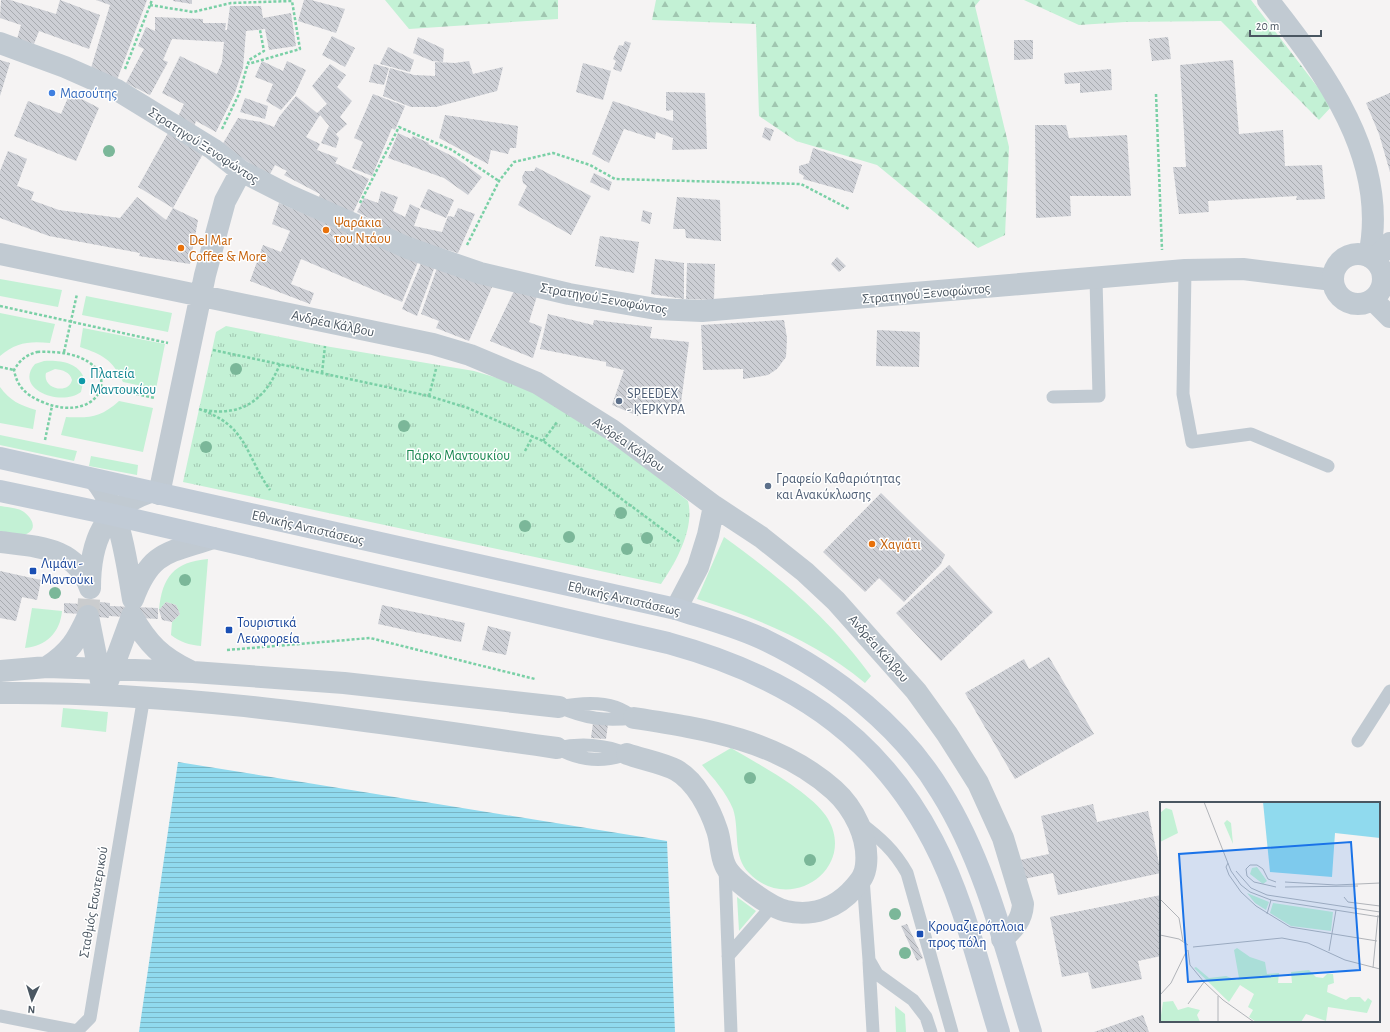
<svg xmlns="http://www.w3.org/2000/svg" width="1390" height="1032" font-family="'Alegreya Sans',sans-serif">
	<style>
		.grass { fill: #c3f1d5; fill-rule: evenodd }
		.forest { fill: url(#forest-firs) }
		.park { fill: url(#park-tufts) }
		.water { fill: url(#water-rules) }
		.building { fill: url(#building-back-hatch) }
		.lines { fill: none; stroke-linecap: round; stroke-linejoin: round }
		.minor-tunnel { stroke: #caccce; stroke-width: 22; stroke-dasharray: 22 11; stroke-linecap: butt }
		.path { stroke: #7ad0a6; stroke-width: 2.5; stroke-dasharray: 3 2; stroke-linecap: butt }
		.service { stroke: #c1cad2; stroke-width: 13 }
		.minor { stroke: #c1cad2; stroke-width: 22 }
		.tertiary { stroke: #c1cad2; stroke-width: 22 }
		.secondary { stroke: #c1cbd6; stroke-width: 22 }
		.tree { fill: #7bb799 }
		.shop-dot { fill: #3f7fe0; stroke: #fff; stroke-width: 1.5 }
		.food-dot { fill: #e8710a; stroke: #fff; stroke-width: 1.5 }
		.culture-dot { fill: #0f9aa8; stroke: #fff; stroke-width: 1.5 }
		.service-dot { fill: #5c6f8a; stroke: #fff; stroke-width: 1.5 }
		.transit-dot { fill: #1a4fb4; stroke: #fff; stroke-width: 1.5 }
		.labels { text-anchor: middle; stroke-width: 3; stroke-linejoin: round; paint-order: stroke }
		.shop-label { font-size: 14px; fill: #366cbe; stroke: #fff; text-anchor: start }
		.street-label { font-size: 14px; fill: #4a5661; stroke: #fff }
		.food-label { font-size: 14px; fill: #c56008; stroke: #fff; text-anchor: start }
		.culture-label { font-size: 14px; fill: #0d838f; stroke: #fff; text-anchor: start }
		.service-label { font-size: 14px; fill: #4e5e75; stroke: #fff; text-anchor: start }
		.park-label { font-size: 14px; fill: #17864f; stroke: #fff }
		.transit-label { font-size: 14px; fill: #164399; stroke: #fff; text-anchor: start }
		.inset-road { fill: none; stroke: #b1b4b9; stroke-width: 1 }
		.view { fill: #1a73e8; fill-opacity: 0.15; stroke: #1a73e8; stroke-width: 2 }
		.inset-edge { fill: none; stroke: #4a5661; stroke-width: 2 }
	</style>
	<defs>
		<pattern id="forest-firs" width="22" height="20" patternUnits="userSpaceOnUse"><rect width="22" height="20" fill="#c3f1d5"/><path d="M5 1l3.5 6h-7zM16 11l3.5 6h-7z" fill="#a0c6b0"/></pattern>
		<pattern id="park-tufts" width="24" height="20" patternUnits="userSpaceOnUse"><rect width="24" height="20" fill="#c3f1d5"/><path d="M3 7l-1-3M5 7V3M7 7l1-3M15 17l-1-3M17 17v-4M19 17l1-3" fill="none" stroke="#a0c6b0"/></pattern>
		<pattern id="water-rules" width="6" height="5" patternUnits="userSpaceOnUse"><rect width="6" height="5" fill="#90daee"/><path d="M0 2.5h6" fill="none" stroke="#78b4c4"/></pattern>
		<pattern id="building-back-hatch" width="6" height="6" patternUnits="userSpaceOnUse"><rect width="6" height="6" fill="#cdcfd5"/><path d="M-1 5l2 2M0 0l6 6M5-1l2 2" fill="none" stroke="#a8abb0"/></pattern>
	</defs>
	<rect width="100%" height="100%" fill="#f5f3f3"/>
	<path class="grass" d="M0 279 62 290 58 307 0 296Z
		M86 296 172 313 168 332 82 315Z
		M0 313 55 324 50 343C30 341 16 342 0 356Z
		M83 328 165 344 156 389 123 382C112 359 103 355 80 347Z
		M44 361C59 360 78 362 84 378L81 392C61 407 13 389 35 364ZM55 369C63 370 70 372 72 380 69 395 42 389 46 373Z
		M0 387C10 401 20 405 36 410L33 429 0 423Z
		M119 401 153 408 143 452 61 435 66 417C90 418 100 418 119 401Z
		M0 435 77 451 74 461 0 445Z
		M91 456 138 465 137 475 89 466Z
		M0 506C7 507 19 508 24 512 37 522 36 534 19 536 13 537 6 534 0 533Z
		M724 537C782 579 829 618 871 676L865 683C816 642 757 618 697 599Z
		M208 559 201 646C189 645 180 642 171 635L172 622 180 614 176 605 166 602 159 610C162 577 174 562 208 559Z
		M32 608 62 611C60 633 46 646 25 648Z
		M63 708 108 712 106 732 61 727Z
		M731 748C758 764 813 793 828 819 857 869 789 915 749 873 732 856 740 830 733 809 726 792 714 779 702 765Z
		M737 897 756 911 739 931Z
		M895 1006 905 1014 906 1032H896Z"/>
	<path class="forest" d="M385 0H558V19L409 29Z
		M656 0H980L975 6 1009 147 1005 235 978 248 877 165 796 141 759 116 756 24 652 20Z
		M1024 0H1251L1332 106 1319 120 1221 21 1125 22 1079 25Z"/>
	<path class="park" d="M226 326 325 346 474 371 504 380 533 392 617 445 688 501C695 528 676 563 661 584L183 482 216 332Z"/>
	<path class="water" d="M178 762 667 841 675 1032H139Z"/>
	<path class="building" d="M1 0H10L56 14 60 0 100 15 89 49 39 31 34 44 17 39 21 25 0 18Z
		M96 0H147L117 80 91 68 110 5Z
		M173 0H192V4L173 1Z
		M304 0H311L345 9 336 33 298 21Z
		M230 6H261L263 18 291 13 296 46 269 50 265 29 246 31 243 68 235 93 216 132 196 121 194 127 177 119 184 104 162 93 180 56 217 74 222 62 224 42 172 39 163 60 168 62 150 95 126 83 144 49 138 46 146 27 155 31V17L203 19V23H226L225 30H227Z
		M332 36 355 48 345 67 322 55Z
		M418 37 444 49 443 62 432 61 413 53Z
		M1168 37 1171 59 1152 61 1149 39Z
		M1014 40H1033V59L1014 60Z
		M625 41 631 43 621 72 613 69 616 61 613 59 619 45 623 46Z
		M388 47 414 60 410 72 380 64Z
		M0 60 10 63 0 96Z
		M1233 60 1239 134 1283 130 1285 166 1322 165 1325 199 1296 200 1297 196 1208 201 1209 212 1179 214 1173 167H1186L1180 65Z
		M262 61 283 71 287 61 306 70 295 94 281 110 266 101 273 84 255 77Z
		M469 61 473 74 503 67 497 91 436 107H411L383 96 390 68 414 75 435 76V62L455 63Z
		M583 63 611 71 603 100 576 92Z
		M330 64 346 75 337 87 352 101 340 117 347 124 336 134 320 115 306 137 320 144 317 150 338 158 335 163 369 179 351 217 317 201 320 194 284 175 287 171 275 165 269 176 222 145 238 118 261 122 274 127 279 117 296 96 317 113 327 104 312 86Z
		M374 64 389 68 384 85 369 82Z
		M1111 69 1112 90 1080 93V83L1065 84 1064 73Z
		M666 92 705 93 707 149 672 150 673 138 656 132 655 139 624 129 609 163 592 154 613 101 673 121V110L666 111Z
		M70 93 99 108 76 161 14 136 28 101 61 114Z
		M1390 93V172L1379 134 1366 103Z
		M373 94 405 106 395 130 392 128 372 176 352 168 363 142 354 138Z
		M245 98 268 106 265 119 240 112Z
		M445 115 518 126 516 148H510L508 154 491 150 488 164 439 138Z
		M1035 125H1066L1069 138 1127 135 1131 196H1070L1071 216 1036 218Z
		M329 126 339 138 336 148 321 143Z
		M765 127 774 130 770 141 762 137Z
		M168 133 204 152 173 208 138 187Z
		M398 133 411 139 413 136 429 143 428 144 456 158 482 177 468 195 444 178 388 158Z
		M813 148 862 165 853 193 803 179 804 176 799 173V166L809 163Z
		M8 151 27 159 17 186 34 192 31 200 59 210 120 218 137 197 166 220 173 208 198 220 190 264 139 256 140 253 49 236 0 218V171Z
		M536 167 591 196 571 235 518 205 527 186 523 183 522 177 525 171H534Z
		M594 173 612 182 609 191 590 182Z
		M428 189 454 200 446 218 420 207Z
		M381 191 398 197 393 211 405 217 410 204 420 209 414 226 442 232 448 216 454 217 458 208 475 214 458 253 409 239 357 212 364 198 378 203Z
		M677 197 720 200 721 241 686 238 685 229H673Z
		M279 203 418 262 402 302 301 259 291 284 314 293 310 304 250 281 263 245 281 252 290 231 272 224Z
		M643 210 652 213 650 224 641 221Z
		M600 236 639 242 634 273 595 266Z
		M837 257 846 266 839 272 831 264Z
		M655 259 684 263V299L651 294Z
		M422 261 435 266 417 316 402 309Z
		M687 263 715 264 714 300 686 299Z
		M437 268 492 287 469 341 436 328 439 321 421 314Z
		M514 291 537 296 529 322 542 327 533 358 490 341Z
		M548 314 593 325 594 320 652 327 650 338 689 342 680 410 643 402 638 416 612 405 624 370 606 366V362L540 349Z
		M784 320 787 338 786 357 777 369 768 375 743 379V369L703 370 701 325Z
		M877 330 920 332 919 367 876 366Z
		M881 493 945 555 941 564 904 602 879 578 865 592 823 552Z
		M949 565 993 612 941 661 896 613Z
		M0 571 41 580 37 600 22 597 16 621 0 618Z
		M100 602 110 603V606L158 608V619L109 616V618L99 617V615L64 613V603L99 605Z
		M166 602 176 605 180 614 172 622 162 620 159 610Z
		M382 605 465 623 461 642 378 624Z
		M488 626 511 632 506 655 482 650Z
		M1049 657 1094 734 1015 779 965 693 1024 659 1029 669Z
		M593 723 608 724 606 739 591 738Z
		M1093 804 1097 822 1148 811 1161 873 1058 895 1053 873 1024 879 1020 860 1049 854 1041 816Z
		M1161 895V956L1138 961 1142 979 1092 989 1088 972 1062 977 1050 917Z
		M907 924 923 958 917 961 901 926Z
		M1143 1015 1149 1032H1094Z"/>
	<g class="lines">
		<path class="minor-tunnel" d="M88 616 89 599"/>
		<path class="path" d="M150 5 193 12 231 3 292 1 300 49 248 64
			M125 69 152 0
			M1156 94 1162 250
			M222 129 239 94 249 60 264 51 260 30
			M360 203 399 127 452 150 499 181
			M467 245 499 181 514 162 553 153 590 165 615 179 801 184 849 209
			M0 306 168 343
			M213 350 429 396 468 408 543 441 680 542
			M37 352C135 347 109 432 40 401 25 394 17 386 14 370 20 360 26 355 37 352Z
			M64 352 77 294
			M0 367 14 370
			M322 373 325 346
			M102 387 155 398
			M429 396 436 369
			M199 409C248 426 244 453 270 490
			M204 410C244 417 266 398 280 364
			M45 440 52 406
			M543 441 557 422
			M525 451 533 436
			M227 650 370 638 535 679"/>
		<path class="service" d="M1185 270 1183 394 1192 442 1251 434 1328 466
			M1053 397 1099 396 1096 279
			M559 707C583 702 615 700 634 718
			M559 707C587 719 604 721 634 718
			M1358 741 1390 691
			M557 748C580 761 603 763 627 754
			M557 748C579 743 606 744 627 754
			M859 822C880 838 894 850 907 873L952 1032
			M725 868 731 1032
			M863 878 869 960 877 974 913 1000 926 1017 931 1032
			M728 956 772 906
			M869 962 873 1032
			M0 1016 77 1031 90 1018 144 696"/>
		<path class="minor" d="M1268 0C1324 71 1390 159 1369 256
			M0 43 65 67 117 90 213 149 241 171 288 195 408 248 480 273 569 294 656 309 702 311 1185 270 1243 269 1333 280
			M0 254 433 344 470 355 537 383 612 430 714 506 761 537 805 572 836 601 916 691 947 734 978 783 1003 838 1023 904C1022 920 1014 929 1002 939
			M95 480C121 511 126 560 133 599
			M159 494 205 275 225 201 241 171
			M0 542C38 547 76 547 90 588
			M90 588C90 542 103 508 150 492
			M133 599C151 550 169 553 213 538
			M676 609 698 567 708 535 714 506
			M88 616 101 681
			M132 616C148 644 161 657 190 671
			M47 667C70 652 77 640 88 616
			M0 671 47 667 193 672 344 683 559 707
			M108 681 132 616
			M0 693C187 691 373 722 557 748
			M627 754C641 759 663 763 676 770 696 781 710 809 717 830 721 841 720 854 725 865 731 880 770 907 786 911 813 917 837 908 855 887 861 880 865 875 866 865 869 838 854 808 834 790 778 740 706 729 634 718"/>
		<path class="tertiary" d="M1333 279a25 25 0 1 1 50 0a25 25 0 1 1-50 0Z
			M1375 260 1390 243
			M1373 300 1390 317"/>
		<path class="secondary" d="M0 458 676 609C707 619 739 627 767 641 835 674 902 727 941 792 986 864 1006 951 1031 1032
			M0 491 114 515 668 643C784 675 876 731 933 841 964 900 979 968 999 1032"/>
	</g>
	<g class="tree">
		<circle cx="109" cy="151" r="6"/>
		<circle cx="236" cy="369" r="6"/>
		<circle cx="404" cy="426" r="6"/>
		<circle cx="206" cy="447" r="6"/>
		<circle cx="621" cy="513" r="6"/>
		<circle cx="525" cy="526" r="6"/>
		<circle cx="569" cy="537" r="6"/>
		<circle cx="647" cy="538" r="6"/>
		<circle cx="627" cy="549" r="6"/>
		<circle cx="185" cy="580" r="6"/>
		<circle cx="55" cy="593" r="6"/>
		<circle cx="750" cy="778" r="6"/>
		<circle cx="810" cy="860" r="6"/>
		<circle cx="895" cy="914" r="6"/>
		<circle cx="905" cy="953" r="6"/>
	</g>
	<circle class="shop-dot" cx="52" cy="93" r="4"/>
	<g class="food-dot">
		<circle cx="326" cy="230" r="4"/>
		<circle cx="181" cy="248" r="4"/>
		<circle cx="872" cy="544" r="4"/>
	</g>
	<circle class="culture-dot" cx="82" cy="381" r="4"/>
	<g class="service-dot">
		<circle cx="619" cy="401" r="4"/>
		<circle cx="768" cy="486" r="4"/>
	</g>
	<g class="transit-dot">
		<rect x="29" y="567" width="8" height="8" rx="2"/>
		<rect x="225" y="626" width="8" height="8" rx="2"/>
		<rect x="916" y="930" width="8" height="8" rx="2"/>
	</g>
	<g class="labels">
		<g class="shop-label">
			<text x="60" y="98">Μασούτης</text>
		</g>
		<g class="street-label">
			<text transform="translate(204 145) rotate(33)" y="5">Στρατηγού Ξενοφώντος</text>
			<text transform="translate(926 293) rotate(-5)" y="5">Στρατηγού Ξενοφώντος</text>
			<text transform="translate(604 298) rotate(10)" y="5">Στρατηγού Ξενοφώντος</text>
			<text transform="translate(333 323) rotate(12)" y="5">Ανδρέα Κάλβου</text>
			<text transform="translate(629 444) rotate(35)" y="5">Ανδρέα Κάλβου</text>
			<text transform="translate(308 527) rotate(13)" y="5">Εθνικής Αντιστάσεως</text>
			<text transform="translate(624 598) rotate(13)" y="5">Εθνικής Αντιστάσεως</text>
			<text transform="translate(879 648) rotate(49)" y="5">Ανδρέα Κάλβου</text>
			<text transform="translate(93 902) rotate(-80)" y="5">Σταθμός Εσωτερικού</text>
		</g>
		<g class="food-label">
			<text x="334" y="227">Ψαράκια<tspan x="334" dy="16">του Ντάου</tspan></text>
			<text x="189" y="245">Del Mar<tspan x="189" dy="16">Coffee &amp; More</tspan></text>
			<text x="880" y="549">Χαγιάτι</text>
		</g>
		<g class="culture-label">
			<text x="90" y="378">Πλατεία<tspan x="90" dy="16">Μαντουκίου</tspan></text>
		</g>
		<g class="service-label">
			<text x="627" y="398">SPEEDEX<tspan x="627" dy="16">- ΚΕΡΚΥΡΑ</tspan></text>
			<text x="776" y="483">Γραφείο Καθαριότητας<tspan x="776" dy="16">και Ανακύκλωσης</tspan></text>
		</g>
		<g class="park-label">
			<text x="458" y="460">Πάρκο Μαντουκίου</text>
		</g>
		<g class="transit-label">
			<text x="41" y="568">Λιμάνι -<tspan x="41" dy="16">Μαντούκι</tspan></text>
			<text x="237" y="627">Τουριστικά<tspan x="237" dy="16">Λεωφορεία</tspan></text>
			<text x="928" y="931">Κρουαζιερόπλοια<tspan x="928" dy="16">προς πόλη</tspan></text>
		</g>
	</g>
	<g transform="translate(1160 802)">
		<rect width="220" height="220" fill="#f5f3f3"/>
		<path d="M67 18 71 21 73 42 64 21ZM97 65 107 79 103 82 90 72 92 66ZM87 91 109 100 106 108 95 101Z" fill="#c3f1d5"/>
		<path d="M6 6 12 8 18 31 0 40V11ZM77 146 90 155 105 160 107 172 119 171 118 181H132L131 170 149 168 156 175 163 176 167 172H173L174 181 168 183 167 190 186 198 190 195H200L205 200 208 196 212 199 207 211 168 205 166 219 146 212 141 220H96L89 215 93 208 88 205 94 192 80 183 69 200 34 166 36 165 49 176 66 174 77 178 79 176 74 148ZM13 199 18 208 28 205 40 208 37 213 40 220H0L3 200Z" fill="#c3f1d5"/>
		<path d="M113 101 173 110 171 129 131 124 110 111Z" fill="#c3f1d5"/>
		<path d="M103 0H220V36L175 31 172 75 110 70Z" fill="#90daee"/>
		<path class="inset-road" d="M44 0 71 69 81 83 90 90 111 98 220 115M68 61 66 65 69 73 81 90 96 104 130 125 217 139M76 69 91 86 107 93 220 110M125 80 176 83 220 81M116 85 94 80 87 74 86 67 90 63H97L103 67 108 77 116 80M125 85 198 84M184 95 188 100 220 104M0 97 19 116 23 139M107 112 111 98M0 133 19 137 28 143M33 145 122 136 148 141 185 158 220 167M28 148 30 163 44 180 63 198 94 220M169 149 176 108M213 166 218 113M0 193 11 181 27 148M28 202 44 180M58 220V194"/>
		<path class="view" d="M191 40 200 168 28 180 19 52Z"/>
		<rect width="220" height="220" class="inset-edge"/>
	</g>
	<g transform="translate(32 1000) rotate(184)" stroke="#ffffff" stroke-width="3" paint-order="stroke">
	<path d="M0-3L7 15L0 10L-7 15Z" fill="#4a5661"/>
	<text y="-6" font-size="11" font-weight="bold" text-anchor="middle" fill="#4a5661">N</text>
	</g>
	<path d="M1250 30v6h71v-6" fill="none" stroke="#4a5661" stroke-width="2"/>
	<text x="1256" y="30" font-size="12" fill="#4a5661" stroke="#ffffff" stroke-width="3" paint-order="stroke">20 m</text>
</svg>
